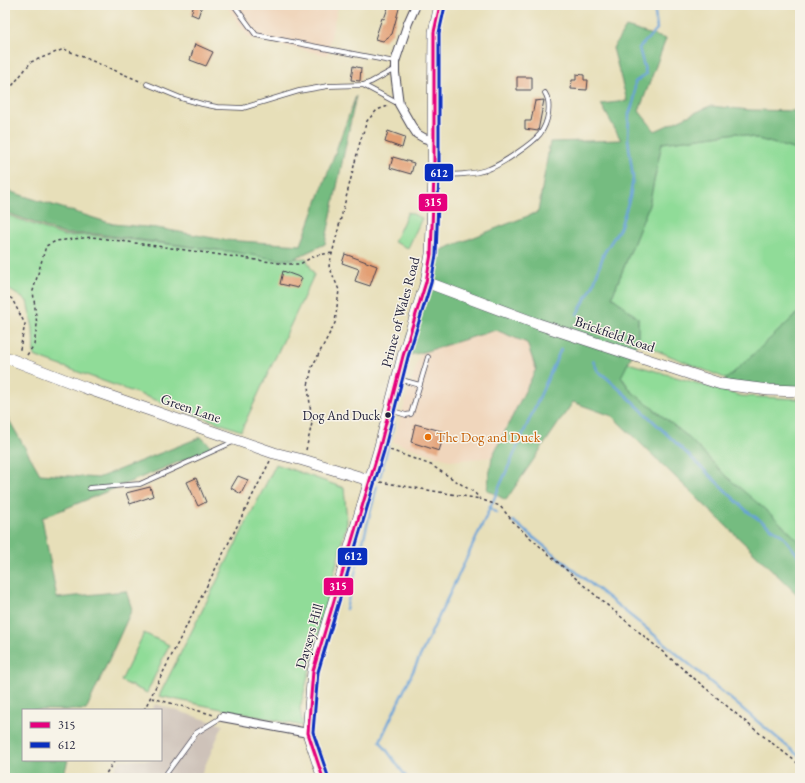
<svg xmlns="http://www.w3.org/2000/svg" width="805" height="783" font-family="'EB Garamond',serif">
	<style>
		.built { fill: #f0d6bc }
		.industrial { fill: #cec2b9 }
		.green { fill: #90dc98; stroke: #597f6a }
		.forest { fill: #74bc80; stroke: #4b6f5e }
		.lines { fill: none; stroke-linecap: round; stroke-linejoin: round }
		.stream { stroke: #68a2d8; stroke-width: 2.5 }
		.building { fill: #e39f73 }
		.lane-casing { stroke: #403e4e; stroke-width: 5.5 }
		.street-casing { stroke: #403e4e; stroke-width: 10 }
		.secondary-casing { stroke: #403e4e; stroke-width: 12 }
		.path { stroke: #403e4e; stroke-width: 1.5; stroke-dasharray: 3 3; stroke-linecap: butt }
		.lane { stroke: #fff; stroke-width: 4 }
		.street { stroke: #fff; stroke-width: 8 }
		.secondary { stroke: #fff; stroke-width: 11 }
		.bus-1-casing { stroke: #f7f3e8; stroke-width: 6 }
		.bus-2-casing { stroke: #f7f3e8; stroke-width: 6 }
		.bus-1 { stroke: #e5007d; stroke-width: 3 }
		.bus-2 { stroke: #0a2ebe; stroke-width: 3 }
		.bus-dot { fill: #22223b; stroke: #f7f3e8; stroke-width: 1.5 }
		.food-dot { fill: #e8710a; stroke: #f7f3e8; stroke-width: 1.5 }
		.labels { text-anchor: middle; stroke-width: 3; stroke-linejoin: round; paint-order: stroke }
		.bus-label { font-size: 13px; fill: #22223b; stroke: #f7f3e8; text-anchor: end }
		.street-label { font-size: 14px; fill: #22223b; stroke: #f7f3e8 }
		.food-label { font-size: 14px; fill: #c56008; stroke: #f7f3e8; text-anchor: start }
		.line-badge { stroke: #f7f3e8; stroke-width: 1.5 }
		.badge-label { font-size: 11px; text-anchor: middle; font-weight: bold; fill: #fff }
	</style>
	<rect width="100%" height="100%" fill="#f7f3e8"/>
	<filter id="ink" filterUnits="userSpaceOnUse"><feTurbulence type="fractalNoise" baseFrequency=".025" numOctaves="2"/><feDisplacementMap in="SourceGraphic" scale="8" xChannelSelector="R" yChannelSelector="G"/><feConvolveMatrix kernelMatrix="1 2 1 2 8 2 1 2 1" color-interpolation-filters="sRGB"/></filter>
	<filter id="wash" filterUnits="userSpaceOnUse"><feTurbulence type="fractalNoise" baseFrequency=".012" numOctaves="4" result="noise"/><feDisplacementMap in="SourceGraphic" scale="16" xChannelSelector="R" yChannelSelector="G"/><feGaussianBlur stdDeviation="0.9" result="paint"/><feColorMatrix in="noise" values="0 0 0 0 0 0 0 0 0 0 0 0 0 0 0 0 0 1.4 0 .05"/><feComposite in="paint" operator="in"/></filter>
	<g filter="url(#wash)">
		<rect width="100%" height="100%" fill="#e7dfb9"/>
		<path class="built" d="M226 5H340L337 10 327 55 249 38Z
			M496 330 527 343 536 369 492 457 452 461 393 442 420 353Z"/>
		<path class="industrial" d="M155 704 223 725 201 775 197 778H109L120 760H161V710H152Z"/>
		<path class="green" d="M737 133 800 151V311L727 379 638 343V318L612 297 649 205 662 143Z
			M408 212 422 218 408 248 394 242Z
			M5 214 64 236 90 235 293 259 306 258 314 275 241 431 34 356 33 328 27 301 5 287Z
			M628 363 741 396 800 399V543L726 476 687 436 631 391 621 376Z
			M276 464 344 488 347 522 300 708 303 726 159 696Z
			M144 633 169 645 147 693 121 681Z"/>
		<path class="forest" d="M626 27 666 39 639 111 655 131 710 106 750 110 800 111V151L737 133 662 143 649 205 612 297 638 318V343L621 377 631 391 687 436 726 476 774 517 800 542V597L612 416 573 402 506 500 487 490 492 457 536 369 527 343 496 330 420 353 403 356 431 254 538 212 550 142 621 140 601 104 627 101 613 48Z
			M356 96 325 244 293 259 281 260 233 252 95 234H64L5 212V190L113 224 157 228 224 240 301 245Z
			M800 311V391L721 384Z
			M5 413 40 474 98 478 201 437 213 448 42 518 57 598 126 591 132 609 86 710H23V760H68L63 778H5Z"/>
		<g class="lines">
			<path class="stream" d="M577 314 593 286 604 253 620 228 630 197 633 178 628 139 629 114 634 101 635 82 646 74 639 48 657 29 654 5
				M593 361 598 371 607 378 629 398 748 512 783 536 800 558
				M380 477 394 423
				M489 508 497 513
				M513 521 652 633 800 757
				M346 609 377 486
				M407 778 380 741 485 519 561 349"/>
		</g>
		<g id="blocks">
			<path class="building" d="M194 5H202L198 17 191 14Z
				M389 5H400L392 34 383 41 375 39 382 18 384 19Z
				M195 44 213 52 206 66 190 60Z
				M353 66 361 68 360 81 351 80Z
				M576 74 584 75V80H588L587 90 571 89 572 80H576Z
				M517 77H532V90H517Z
				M544 100 538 131 525 129V121H531L535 101Z
				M388 131 405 137 402 148 385 142Z
				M393 157 414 163 411 174 390 168Z
				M345 254 377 266 370 286 355 281 359 269 342 263Z
				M283 271 302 278 298 288 280 284Z
				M415 424 445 432 439 451 411 442Z
				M238 476 248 480 241 494 231 488Z
				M196 478 206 502 198 506 187 482Z
				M150 487 153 496 130 504 126 493Z"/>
		</g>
	</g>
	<g filter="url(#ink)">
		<use href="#blocks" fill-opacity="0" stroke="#403e4e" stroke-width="1"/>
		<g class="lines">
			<g class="lane-casing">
				<path id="lane" d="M234 5 256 35 395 62
					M147 84 181 98 202 104 217 107 243 108 299 91 328 86 363 85 371 82 395 69
					M363 85 399 104
					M434 175C453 175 472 175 489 169 502 164 532 144 540 134 548 123 552 104 545 93
					M398 379 420 385
					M390 410 406 415 411 414 428 357
					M89 488 140 484 233 442
					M166 774 196 733 222 717"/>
			</g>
			<g class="street-casing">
				<path id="street" d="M416 5 408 23 395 62V73L399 104 411 125 417 134 424 138 433 141
					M222 717 308 733"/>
			</g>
			<g class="secondary-casing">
				<path id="secondary" d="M426 282 538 324 721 384 769 390 800 391
					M5 357 86 388 274 453 303 460 369 480
					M323 778 308 733 313 671 379 450 403 356 426 282 431 254 434 175 433 141 434 32 440 5"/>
			</g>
			<path class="path" d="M5 95 31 62 64 49 142 82
				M5 294 12 299 25 324 20 349 18 352
				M27 355 34 345 37 325 33 291 46 246 56 241 92 237 286 264H300L316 255 333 253
				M306 450 312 423 308 386 312 367 335 323 339 290 329 266 360 142 367 121 377 110 388 106
				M390 450 431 465 475 493 480 499 500 506 516 525 581 583 753 728 800 765
				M380 482 480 499
				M152 698 214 715
				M144 710 270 461
				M103 778 115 760"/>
			<use href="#lane" class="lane"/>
			<use href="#street" class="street"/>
			<use href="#secondary" class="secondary"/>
			<g class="bus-1-casing">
				<path id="bus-1" d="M323 778 308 733 313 671 379 450 403 356 426 282 431 254 434 175V32L440 5"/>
			</g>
			<g class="bus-2-casing">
				<path id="bus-2" d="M328 776 313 732 318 672 384 451 408 357 431 283 436 255 439 175V33L445 6"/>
			</g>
			<use href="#bus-1" class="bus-1"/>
			<use href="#bus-2" class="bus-2"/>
		</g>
	</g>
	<circle class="bus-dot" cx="388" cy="415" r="3.5"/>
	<circle class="food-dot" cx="428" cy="437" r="4"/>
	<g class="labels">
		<g class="bus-label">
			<text x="380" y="420">Dog And Duck</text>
		</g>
		<g class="street-label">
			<text transform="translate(400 312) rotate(-75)" y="5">Prince of Wales Road</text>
			<text transform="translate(615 334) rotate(19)" y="5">Brickfield Road</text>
			<text transform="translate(191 408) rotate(19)" y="5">Green Lane</text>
			<text transform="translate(309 636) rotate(-74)" y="5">Dayseys Hill</text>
		</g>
		<g class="food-label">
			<text x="436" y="442">The Dog and Duck</text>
		</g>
	</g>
	<g class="line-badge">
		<rect x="424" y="163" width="30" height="19" rx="4" fill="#0a2ebe"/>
		<rect x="418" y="193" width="30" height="19" rx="4" fill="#e5007d"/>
		<rect x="337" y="547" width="31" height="19" rx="4" fill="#0a2ebe"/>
		<rect x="323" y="577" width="31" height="19" rx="4" fill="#e5007d"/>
	</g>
	<g class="badge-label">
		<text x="439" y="177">612</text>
		<text x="433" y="206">315</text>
		<text x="353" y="560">612</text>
		<text x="338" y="590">315</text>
	</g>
	<rect width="805" height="783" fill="none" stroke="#f7f3e8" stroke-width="20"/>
	<rect x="22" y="709" width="140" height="52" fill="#f7f3e8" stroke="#a29fa3"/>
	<rect x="30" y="722" width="20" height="6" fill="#e5007d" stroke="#a29fa3"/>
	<text x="58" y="729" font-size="12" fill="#22223b">315</text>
	<rect x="30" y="742" width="20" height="6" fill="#0a2ebe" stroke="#a29fa3"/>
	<text x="58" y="749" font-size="12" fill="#22223b">612</text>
</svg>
